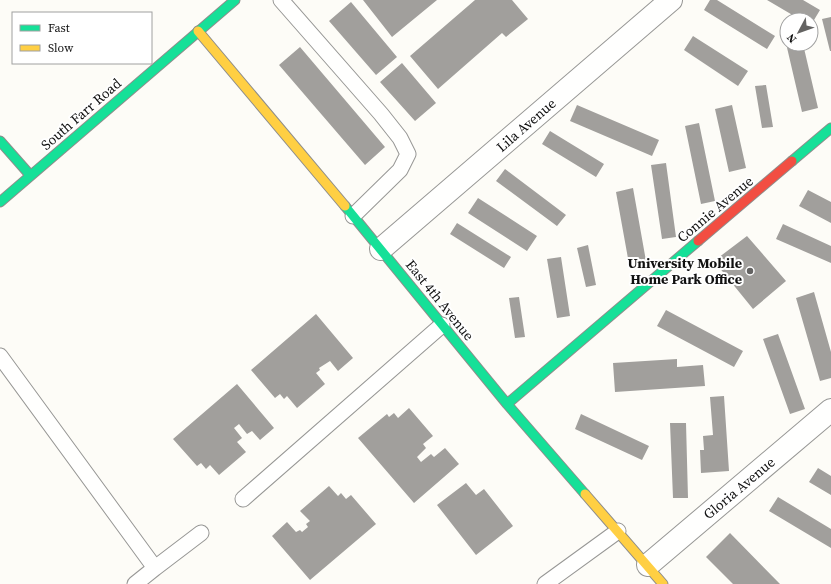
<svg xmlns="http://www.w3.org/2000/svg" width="831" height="584" font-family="'Source Serif 4',serif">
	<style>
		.building { fill: #a19f9c }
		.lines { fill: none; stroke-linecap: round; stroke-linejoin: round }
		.lane-casing { stroke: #979795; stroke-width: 17 }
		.street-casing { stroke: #979795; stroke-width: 24 }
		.fast-casing { stroke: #8e8d8b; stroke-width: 11 }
		.slow-casing { stroke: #8e8d8b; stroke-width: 11 }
		.jam-casing { stroke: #8e8d8b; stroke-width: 11 }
		.lane { stroke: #fffffe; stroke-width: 15 }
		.street { stroke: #fffffe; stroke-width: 22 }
		.fast { stroke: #16e098; stroke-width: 9 }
		.slow { stroke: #ffcf43; stroke-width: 9 }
		.jam { stroke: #f24e42; stroke-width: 9 }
		.poi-dot { fill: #646362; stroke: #fff; stroke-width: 1.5 }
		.labels { text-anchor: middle; stroke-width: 4; stroke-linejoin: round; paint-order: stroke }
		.street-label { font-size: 14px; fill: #111; stroke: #fff }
		.poi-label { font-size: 14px; font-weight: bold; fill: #111; stroke: #fff; text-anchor: end }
	</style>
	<rect width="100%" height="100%" fill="#fdfcf7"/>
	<path class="building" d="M363 0H437L392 37Z
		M475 0H512L528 19 506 37 502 33 438 89 410 56Z
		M710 0H717L775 36 767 49 704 10Z
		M767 0H803L820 10 811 25V20H801Z
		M351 2 397 57 376 75 329 21Z
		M831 17V51H830L822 19Z
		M693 36 748 71 738 86 684 50Z
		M785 39H787V44H803L818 108 802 112Z
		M300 47 385 147 365 165 279 65Z
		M402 63 436 103 415 121 380 82Z
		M766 85 773 127 762 128 755 86Z
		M577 105 659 140 652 156 570 121Z
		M732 105 746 168 729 172 715 109Z
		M699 123 715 201 701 204 685 126Z
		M550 131 604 164 596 177 542 144Z
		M666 163 676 237 662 239 651 165Z
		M505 169 566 215 557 226 496 181Z
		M633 188 646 261 629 264 616 192Z
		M808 190 831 202V223L799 206Z
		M478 198 537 236 527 251 468 213Z
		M457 223 511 257 504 268 450 234Z
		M783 224 831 246V263L776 239Z
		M747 236 786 281 753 309 714 261Z
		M588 245 596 285 586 287 577 248Z
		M561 257 570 316 557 318 547 259Z
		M814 292 831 352V378L820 381 796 298Z
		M519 297 525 337 515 338 509 298Z
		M666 310 743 351 734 367 657 326Z
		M316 314 353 358 338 371 330 361 319 368 320 370 316 373 325 384 297 408 287 396 284 399 280 394 275 398 251 370Z
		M778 334 805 409 790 414 763 339Z
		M677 359V367L703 365 705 386 615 392 613 363Z
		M237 384 274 428 260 440 252 431 247 434 239 424 234 428 242 438 237 442 246 452 219 475 210 465 206 469 201 463 197 466 173 439Z
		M724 396 729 471 701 473 700 450H704L703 436 713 435 710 397Z
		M409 408 433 436 423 444 426 448 417 457 421 462 431 454 434 457 445 448 459 464 414 503 358 438 387 414 389 417 394 413 398 418Z
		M581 414 649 446 642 460 575 429Z
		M670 423H686L688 498H673Z
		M818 468 831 476V495L809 482Z
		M466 483 476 495 484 489 513 526 476 555 437 505Z
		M329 486 338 496 341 493 346 499 351 495 376 524 310 580 272 536 287 522 296 532 300 530 302 532 308 527 306 524 310 521 300 511Z
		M778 497 831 529V548L769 511Z
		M730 533 780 584H733L706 557Z"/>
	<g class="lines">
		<g class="lane-casing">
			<path id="lane" d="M281 0 381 114 400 138 408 154 400 170 353 216
				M0 356 155 568 135 584
				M243 499 442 325
				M155 568 201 533
				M545 584 618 531"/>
		</g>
		<g class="street-casing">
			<path id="street" d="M381 249 671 0
				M648 565 831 410"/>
		</g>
		<g class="fast-casing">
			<path id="fast" d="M0 141 30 175
				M792 161 831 128
				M0 202 235 0
				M345 206 507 404 585 494
				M507 404 698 241"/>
		</g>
		<g class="slow-casing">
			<path id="slow" d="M198 31 345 206
				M585 494 663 584"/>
		</g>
		<g class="jam-casing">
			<path id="jam" d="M698 241 792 161"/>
		</g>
		<use href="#lane" class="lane"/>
		<use href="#street" class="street"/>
		<use href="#fast" class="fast"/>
		<use href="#slow" class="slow"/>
		<use href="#jam" class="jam"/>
	</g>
	<circle class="poi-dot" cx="750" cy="271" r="4"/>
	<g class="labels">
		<g class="street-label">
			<text transform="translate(81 114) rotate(-41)" y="5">South Farr Road</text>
			<text transform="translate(526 125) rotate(-41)" y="5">Lila Avenue</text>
			<text transform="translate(715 209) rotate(-40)" y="5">Connie Avenue</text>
			<text transform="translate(440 300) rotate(51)" y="5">East 4th Avenue</text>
			<text transform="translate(739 488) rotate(-40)" y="5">Gloria Avenue</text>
		</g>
		<g class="poi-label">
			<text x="742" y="268">University Mobile<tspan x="742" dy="16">Home Park Office</tspan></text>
		</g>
	</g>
	<rect x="12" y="12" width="140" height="52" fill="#ffffff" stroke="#a0a0a0"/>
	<rect x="20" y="25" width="20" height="6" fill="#16e098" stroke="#a0a0a0"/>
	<text x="48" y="32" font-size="12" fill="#111111">Fast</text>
	<rect x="20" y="45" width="20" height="6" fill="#ffcf43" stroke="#a0a0a0"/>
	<text x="48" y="52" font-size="12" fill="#111111">Slow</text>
	<g transform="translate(799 32) rotate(229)"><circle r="19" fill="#ffffff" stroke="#a0a0a0"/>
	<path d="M0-3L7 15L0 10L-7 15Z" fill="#646362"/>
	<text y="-6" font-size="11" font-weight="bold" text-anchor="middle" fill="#111111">N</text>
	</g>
</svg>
